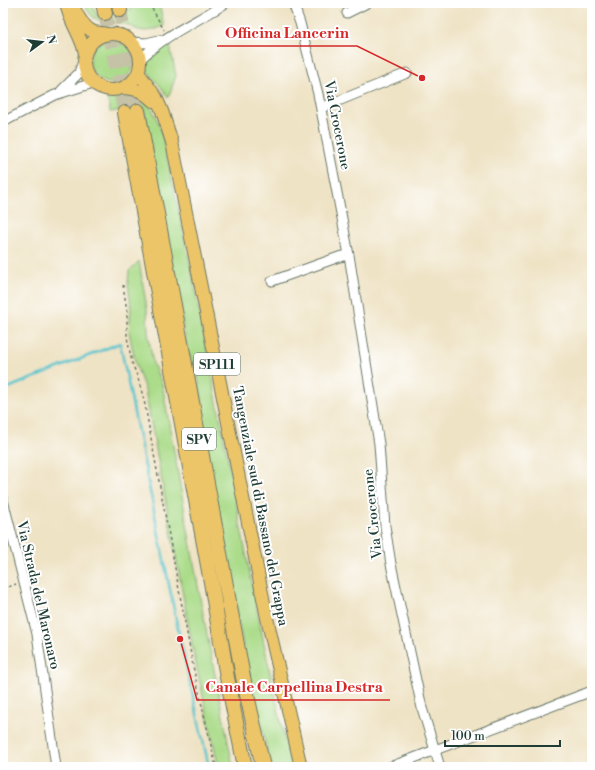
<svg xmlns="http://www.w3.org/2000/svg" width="595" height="770" font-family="'Libre Bodoni',serif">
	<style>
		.green { fill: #abdc8a; stroke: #658c5f }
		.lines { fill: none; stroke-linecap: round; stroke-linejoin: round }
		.stream { stroke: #58c5cf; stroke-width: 2.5 }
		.highway-tunnel { stroke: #c5c2a8; stroke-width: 14; stroke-dasharray: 14 7; stroke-linecap: butt }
		.minor-casing { stroke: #687767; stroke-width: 11 }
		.major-casing { stroke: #687767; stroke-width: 14 }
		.highway-casing { stroke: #687767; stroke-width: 16 }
		.path { stroke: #687767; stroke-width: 1.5; stroke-dasharray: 3 3; stroke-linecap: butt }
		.minor { stroke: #fff; stroke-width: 9 }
		.major { stroke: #edc569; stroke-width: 12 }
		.highway { stroke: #edc569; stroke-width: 14 }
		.labels { text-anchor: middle; stroke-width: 4; stroke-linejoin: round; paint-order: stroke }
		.shield { fill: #fff; stroke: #627771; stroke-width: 1 }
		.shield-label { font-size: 13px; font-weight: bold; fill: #1f3d34 }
		.street-label { font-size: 14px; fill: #1f3d34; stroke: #fff }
		.leader { fill: none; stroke: #d62828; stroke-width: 1.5 }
		.callout-dot { fill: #d62828; stroke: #fff; stroke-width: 1.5 }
		.callout-label { font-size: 15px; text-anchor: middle; font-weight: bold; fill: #d62828; stroke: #fff; stroke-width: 4; stroke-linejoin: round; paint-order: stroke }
	</style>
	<rect width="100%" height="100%" fill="#fff"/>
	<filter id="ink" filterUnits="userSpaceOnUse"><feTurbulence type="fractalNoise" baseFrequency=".025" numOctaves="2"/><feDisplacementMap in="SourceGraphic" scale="8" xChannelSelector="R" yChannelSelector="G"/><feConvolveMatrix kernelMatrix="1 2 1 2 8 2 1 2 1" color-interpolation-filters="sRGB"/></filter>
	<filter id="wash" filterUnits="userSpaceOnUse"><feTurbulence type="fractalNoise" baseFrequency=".012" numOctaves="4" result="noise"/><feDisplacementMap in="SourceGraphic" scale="16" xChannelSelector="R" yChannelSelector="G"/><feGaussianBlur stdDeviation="0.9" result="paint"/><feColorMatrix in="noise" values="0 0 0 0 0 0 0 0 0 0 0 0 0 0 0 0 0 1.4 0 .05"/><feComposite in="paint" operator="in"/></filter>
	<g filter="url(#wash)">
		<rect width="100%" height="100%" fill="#efe3c5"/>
		<path class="green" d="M84 3H93L96 15 131 9 130 3H159L164 26C154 30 146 33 136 29 131 27 127 24 122 23 103 20 93 25 84 3Z
			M90 61a22 22 0 1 1 44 0a22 22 0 1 1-44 0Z
			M169 41 176 76 168 98C166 95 164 91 161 87 153 77 140 70 151 55 155 49 163 45 169 41Z
			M129 94C149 97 153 110 160 127 210 339 241 555 291 767H271L246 661 201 424 203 405 197 372 188 353 144 107 110 112 107 96Z
			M139 261 147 309 148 333 153 364 162 384 203 614 233 767H219L217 760 194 655 145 390 136 365 129 332 131 308 128 282 129 271Z"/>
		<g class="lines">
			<path class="stream" d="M3 390 120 343 180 639 209 767"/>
		</g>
	</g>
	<g filter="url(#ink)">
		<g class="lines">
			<path class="highway-tunnel" d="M120 10 138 111
				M105 13 125 113"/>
			<g class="minor-casing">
				<path id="minor" d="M293 3 300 23 318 94 349 255 379 444 385 526 391 564 422 708 440 767
					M347 13 367 3
					M132 42 146 43 159 40
					M140 60C163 35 197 22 226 3
					M61 91 79 73 83 61
					M321 108 407 73
					M3 122 55 95 93 83
					M272 281 339 257 349 255
					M3 500 37 634 56 767
					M390 767 592 691"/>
			</g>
			<g class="major-casing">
				<path id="major" d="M66 3C69 21 81 35 85 53
					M73 6C77 15 84 28 94 32 97 33 103 33 107 34
					M84 62a28 28 0 1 1 56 0a28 28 0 1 1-56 0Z
					M138 72 156 97 162 111 172 142 267 618 301 767
					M123 88C138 89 142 91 153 101"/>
			</g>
			<g class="highway-casing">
				<path id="highway" d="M103 3 105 13
					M119 3 120 10
					M138 111 243 677 263 767
					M125 113 211 582 227 677 245 767"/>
			</g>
			<path class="path" d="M149 3 164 30
				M115 27 125 30 132 33
				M123 285 127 311V337L132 363 138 378 144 400 194 671 216 767
				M3 589 16 584"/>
			<use href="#minor" class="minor"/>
			<use href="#major" class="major"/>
			<use href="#highway" class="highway"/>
		</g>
	</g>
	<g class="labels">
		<g class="shield">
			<rect x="194" y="353" width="46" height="22" rx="3"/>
			<rect x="182" y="428" width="34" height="22" rx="3"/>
		</g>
		<g class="shield-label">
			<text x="217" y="369">SP111</text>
			<text x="199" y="444">SPV</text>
		</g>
		<g class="street-label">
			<text transform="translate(338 125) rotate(79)" y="5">Via Crocerone</text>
			<text transform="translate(261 506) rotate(79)" y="5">Tangenziale sud di Bassano del Grappa</text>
			<text transform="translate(372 514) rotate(-96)" y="5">Via Crocerone</text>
			<text transform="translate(39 595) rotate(77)" y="5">Via Strada del Maronaro</text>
		</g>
	</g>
	<path class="leader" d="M422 78L357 46H217M180 639L197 700H390"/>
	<g class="callout-dot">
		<circle cx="422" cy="78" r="4"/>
		<circle cx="180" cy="639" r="4"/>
	</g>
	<g class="callout-label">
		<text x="287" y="38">Officina Lancerin</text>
		<text x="294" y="692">Canale Carpellina Destra</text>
	</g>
	<rect width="595" height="770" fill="none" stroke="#fff" stroke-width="16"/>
	<g transform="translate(42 42) rotate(75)" stroke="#ffffff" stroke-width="3" paint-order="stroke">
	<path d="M0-3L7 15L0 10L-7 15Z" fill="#1f3d34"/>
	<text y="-6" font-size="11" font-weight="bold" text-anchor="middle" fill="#1f3d34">N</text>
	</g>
	<path d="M445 740v6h115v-6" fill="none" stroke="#1f3d34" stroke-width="2"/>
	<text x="451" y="740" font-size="12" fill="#1f3d34" stroke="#ffffff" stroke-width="3" paint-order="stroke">100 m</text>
</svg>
